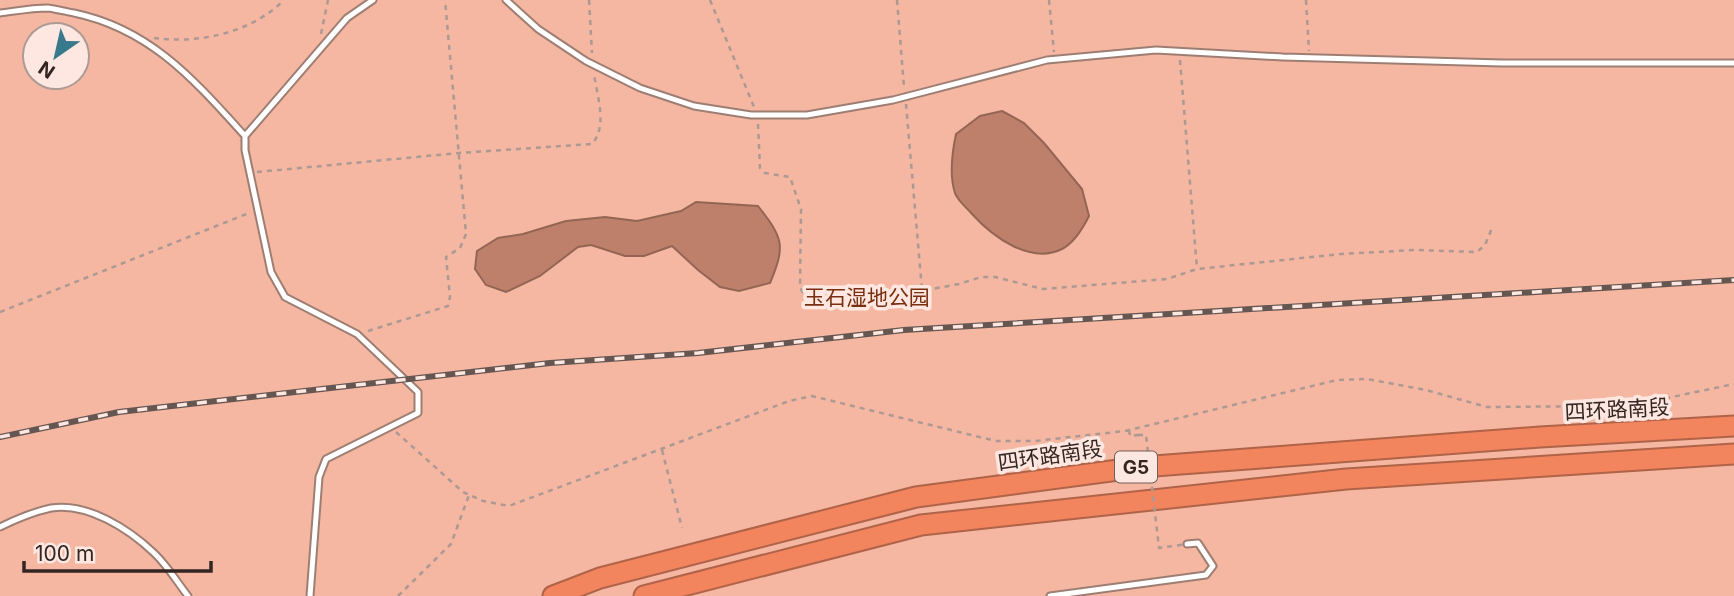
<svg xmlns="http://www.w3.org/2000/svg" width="1734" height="596" font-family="Inter,'Noto Sans SC',sans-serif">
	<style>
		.green { fill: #f5b7a1; fill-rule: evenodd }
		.water { fill: #be806a; stroke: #946554; stroke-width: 2 }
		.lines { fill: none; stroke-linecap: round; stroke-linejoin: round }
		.lane-casing { stroke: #9e7e73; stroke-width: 9 }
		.highway-casing { stroke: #af6349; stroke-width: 23 }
		.path { stroke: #ac9994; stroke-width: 2.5; stroke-dasharray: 5 5; stroke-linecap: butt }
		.lane { stroke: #fff; stroke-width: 5 }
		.highway { stroke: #f2845e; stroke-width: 19 }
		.rail-casing { stroke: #665652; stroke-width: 6 }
		.rail { stroke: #fde7e0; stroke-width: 3.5; stroke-dasharray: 10; stroke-linecap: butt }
		.path-bridge { stroke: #ac9994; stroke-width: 2.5; stroke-dasharray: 5 5; stroke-linecap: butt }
		.labels { text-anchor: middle; stroke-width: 7; stroke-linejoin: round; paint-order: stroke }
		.shield { fill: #fde7e0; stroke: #70605b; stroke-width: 2 }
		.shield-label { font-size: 19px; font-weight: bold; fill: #332622 }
		.park-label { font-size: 21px; fill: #7a2e10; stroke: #fde7e0 }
		.street-label { font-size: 21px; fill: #332622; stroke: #fde7e0 }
	</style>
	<rect width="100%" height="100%" fill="#fde7e0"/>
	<path class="green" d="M0 0H1734V596H0ZM35 35H77V77H35Z"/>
	<path class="water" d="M1002 111 1024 123 1044 143 1082 189 1089 216C1083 228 1074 243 1062 249 1030 265 992 236 972 214 967 208 957 200 955 193 949 175 952 153 956 134L980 116Z
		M696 202 758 206C783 238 786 245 770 283L739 291 720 287 698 270 672 246 644 256H625L591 245 578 247 540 276 506 292 486 285 475 269 477 251 498 238 523 234 566 221 605 217 637 221 681 211Z"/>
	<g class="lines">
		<g class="lane-casing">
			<path id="lane" d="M506 0 538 29 586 61 640 88 694 106 751 115H807L893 100 1047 60 1156 50 1283 57 1502 63H1734
				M0 13C16 11 32 8 48 8 57 9 66 12 74 13 151 29 195 81 245 136
				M0 527C16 519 33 512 51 508 87 502 129 529 154 553 167 565 177 582 188 596
				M310 596 319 477 326 459 418 413V392L357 334 285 297 271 272 245 150V136L347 18 373 0
				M1050 596 1206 575 1213 566 1198 543 1187 544"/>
		</g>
		<g class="highway-casing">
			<path id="highway" d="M553 596 600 578 916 497 1141 467 1540 437 1734 426
				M644 596 921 525 1346 479 1734 454"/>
		</g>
		<path class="path" d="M589 0 592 53
			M710 0 754 107
			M897 0 904 87
			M1049 0 1054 52
			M1306 0 1309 51
			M321 34 328 0
			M154 38C199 44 251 33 284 0
			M1180 60 1197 269
			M906 104 922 290
			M758 124 760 168 765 173 790 177 801 209 800 287 805 297 824 299 899 295 959 284 981 277H995L1043 289 1167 279 1197 269 1341 254 1415 250 1477 252 1485 245 1492 228
			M257 172 459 153 592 144C608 126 597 96 594 74
			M0 312 249 213
			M368 331 448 306 450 297 446 257 460 248 466 234 445 0
			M1129 430 1130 436 1138 435
			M396 432 463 492 483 501 509 506 789 401 812 396 996 441H1035L1125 431 1337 380 1367 379 1426 390 1487 407 1611 406 1672 397 1734 384
			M662 450 682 528
			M398 596 451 544 469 495"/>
		<use href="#lane" class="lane"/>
		<use href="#highway" class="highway"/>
		<g class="rail-casing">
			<path id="rail" d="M0 437 119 412 550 363 698 353 904 330 1734 280"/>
		</g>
		<use href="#rail" class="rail"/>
		<path class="path-bridge" d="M1138 435H1146L1159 548 1187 544"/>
	</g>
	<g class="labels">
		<rect class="shield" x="1115" y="451.5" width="42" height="31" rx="5"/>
		<g class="shield-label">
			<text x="1136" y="474">G5</text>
		</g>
		<g class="park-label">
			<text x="867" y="305">玉石湿地公园</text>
		</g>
		<g class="street-label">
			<text transform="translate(1617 410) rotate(-3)" y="7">四环路南段</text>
			<text transform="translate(1050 456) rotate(-8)" y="7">四环路南段</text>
		</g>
	</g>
	<g transform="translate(56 56) rotate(214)"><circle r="33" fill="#fde7e0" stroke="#ac9a94" stroke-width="2"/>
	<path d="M0-5L12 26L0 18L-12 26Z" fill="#38798c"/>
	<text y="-10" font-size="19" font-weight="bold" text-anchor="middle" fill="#332622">N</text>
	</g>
	<path d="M24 561v10h187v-10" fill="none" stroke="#332622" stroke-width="3.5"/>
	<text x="35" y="561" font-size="21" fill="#332622" stroke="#fde7e0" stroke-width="5" paint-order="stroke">100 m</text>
</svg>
